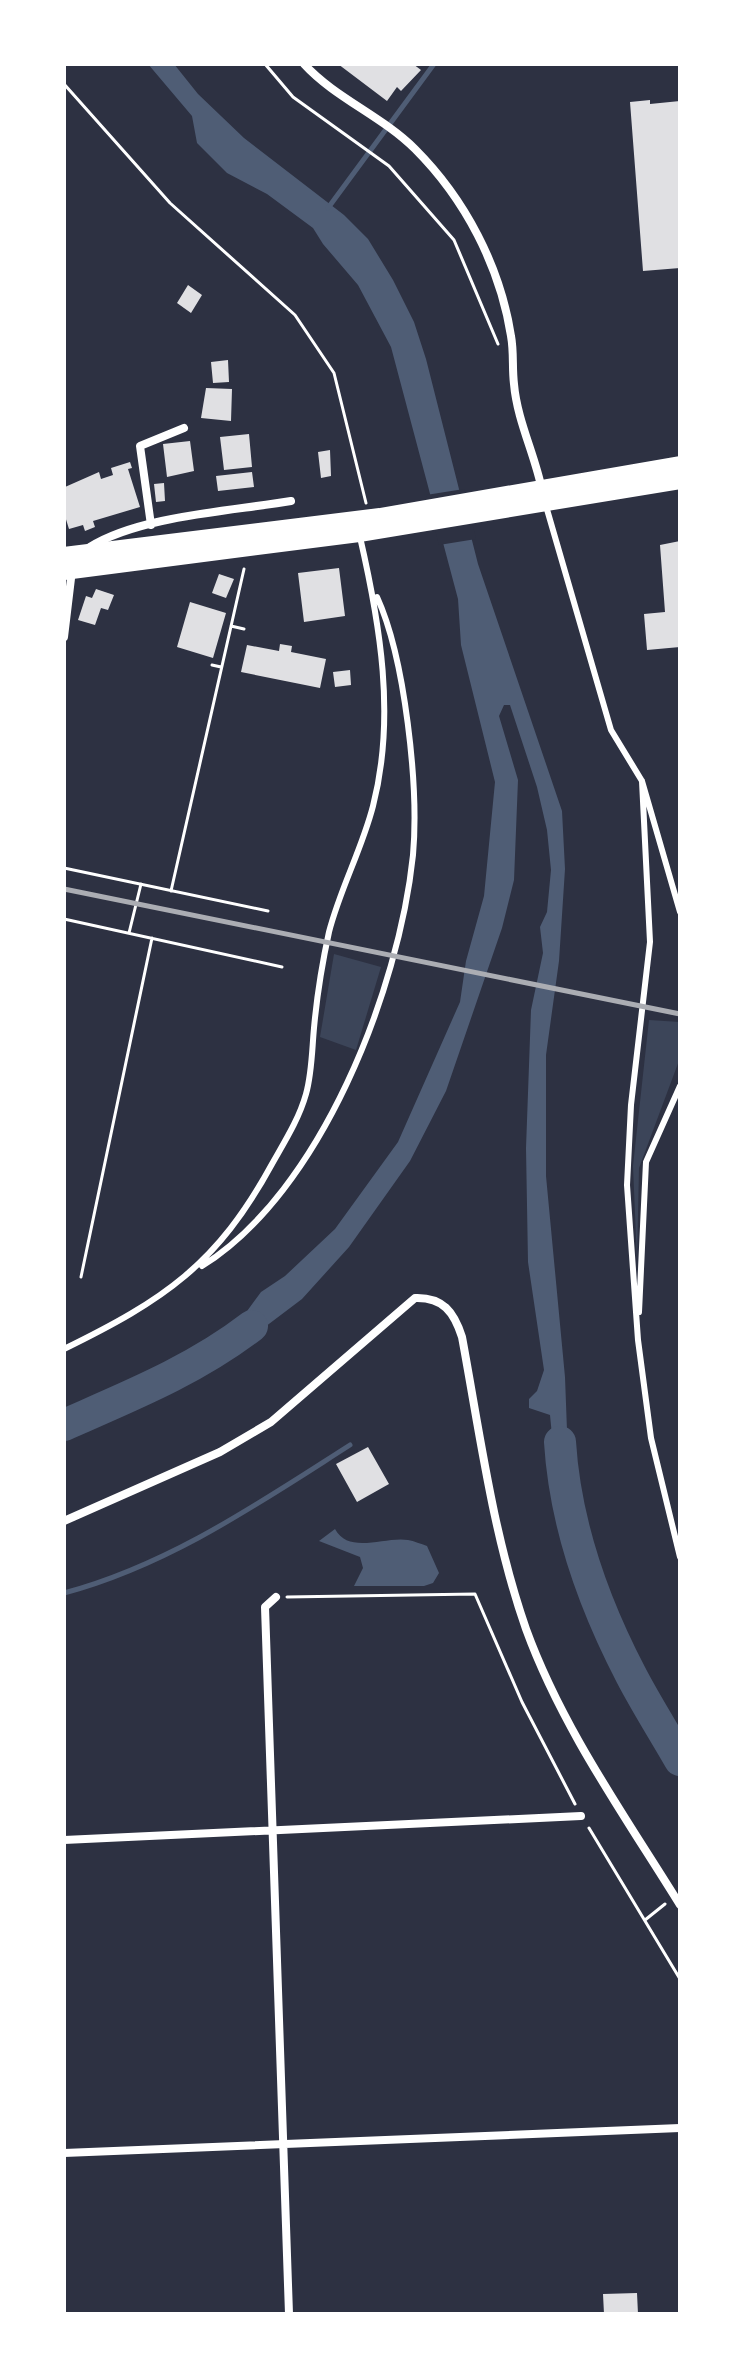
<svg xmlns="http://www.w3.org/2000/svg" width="744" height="2378" font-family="'Open Sans',sans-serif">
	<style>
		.green { fill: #3c4559 }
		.water { fill: #4f5d75 }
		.pier { fill: #2d3142 }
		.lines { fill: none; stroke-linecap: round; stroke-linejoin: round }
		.stream { stroke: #4f5d75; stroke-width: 5 }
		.river { stroke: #4f5d75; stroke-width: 32 }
		.building { fill: #e0e0e3 }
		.path { stroke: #fff; stroke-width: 3 }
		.service { stroke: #fff; stroke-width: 6 }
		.minor { stroke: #fff; stroke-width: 8 }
		.trunk { stroke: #fff; stroke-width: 18 }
		.rail { stroke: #abadb3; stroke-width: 5 }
	</style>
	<rect width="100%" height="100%" fill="#2d3142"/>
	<path class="green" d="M334 954 381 967 356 1050 320 1037Z
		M649 1020 680 1022V1058L639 1168 637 1261 633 1166Z"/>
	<path class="water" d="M148 64H174L198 94 244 138 344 215 368 239 393 280 414 322 426 359 478 564 562 811 565 869 559 961 546 1055V1176L565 1377 569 1484 557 1487 550 1415 529 1408V1399L537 1391 544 1370 528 1262 526 1148 531 1010 543 953 540 927 547 912 551 870 547 830 537 787 510 705H504L499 716 518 780 514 880 502 928 446 1091 410 1161 349 1247 302 1299 224 1358 215 1343 242 1318 261 1292 285 1276 335 1229 398 1142 460 1002 466 961 484 896 495 782 461 645 458 599 391 347 358 285 323 244 313 228 267 194 227 173 197 143 192 116Z
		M335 1529C349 1555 385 1536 408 1540 414 1541 421 1544 427 1546L439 1573 433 1583 424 1586H354L363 1568 360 1557 319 1541Z"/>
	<path class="pier" d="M464 489 476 539 439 545 426 495Z"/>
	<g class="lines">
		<path class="stream" d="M328 208 434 64
			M64 1593C169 1565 259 1503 350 1445"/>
		<path class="river" d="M64 1425C130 1396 195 1370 252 1326
			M560 1442C565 1522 594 1604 631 1675 646 1704 664 1732 680 1760"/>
	</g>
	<path class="building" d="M338 64H413L421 70 401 91 397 87 387 101Z
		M650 100V104L680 101V268L643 271 630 102Z
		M188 285 202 295 191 313 177 303Z
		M228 360 229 382 213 383 211 362Z
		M206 388 232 389 231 421 201 418Z
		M249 434 252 467 224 470 220 437Z
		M190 441 194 471 167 477 163 444Z
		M330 450 331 476 321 478 318 452Z
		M130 462 132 468 128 469 140 507 93 521 95 527 85 531 83 525 69 529 64 513 65 487 99 472 101 479 113 475 111 468Z
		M252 472 254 487 218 491 216 476Z
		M164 483 165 501 156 502 154 484Z
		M680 541V647L647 650 644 614 665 612 660 545Z
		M339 568 345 616 304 622 298 573Z
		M219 574 234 579 226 598 212 593Z
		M96 589 114 595 108 610 101 608 95 625 78 620 86 596 92 598Z
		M190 602 226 613 213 658 177 647Z
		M280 644 292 646 291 652 326 659 320 688 241 672 247 645 279 651Z
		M350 670 351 685 335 687 333 672Z
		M368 1447 389 1484 357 1502 336 1464Z
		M637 2293 638 2314H604L603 2294Z"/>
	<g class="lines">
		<path class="path" d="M265 64 293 97 389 166 454 240 498 344
			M64 84 170 203 295 315 334 373 366 503
			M231 626 244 629
			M212 665 221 667
			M64 868 268 911
			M171 891 244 569
			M64 919 282 967
			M129 933 141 884
			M81 1277 152 938
			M287 1597 475 1594 522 1702 575 1804
			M589 1828 680 1979
			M645 1920 665 1904"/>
		<path class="service" d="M546 506 611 730 642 781 680 912
			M642 781 650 942 631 1105 627 1185 638 1340 651 1438 680 1557
			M202 1266C321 1192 399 990 413 855 419 787 405 658 377 597
			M639 1312 646 1162 680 1086
			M64 1349C164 1300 217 1265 272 1164 285 1141 299 1119 306 1094 312 1073 312 1049 314 1028 317 995 322 964 329 932 340 889 362 849 373 806 396 717 380 624 360 537"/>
		<path class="minor" d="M304 64C335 98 382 116 415 149 465 199 500 266 511 336 514 352 512 368 514 384 517 420 535 455 542 490
			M151 525 140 446 184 428
			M90 547C139 516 232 511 291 501
			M64 637 72 570
			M64 1521 220 1452 271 1422 415 1298C443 1297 454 1312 462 1337 480 1434 493 1535 526 1629 562 1728 625 1816 680 1905
			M276 1597 265 1607 289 2314
			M64 1840 581 1816
			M64 2153 680 2128"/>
		<path class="trunk" d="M64 556 380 517 680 465
			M64 571 359 533 680 480"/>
		<path class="rail" d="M64 889 680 1014"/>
	</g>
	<rect width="744" height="2378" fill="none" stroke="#ffffff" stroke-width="132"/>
</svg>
